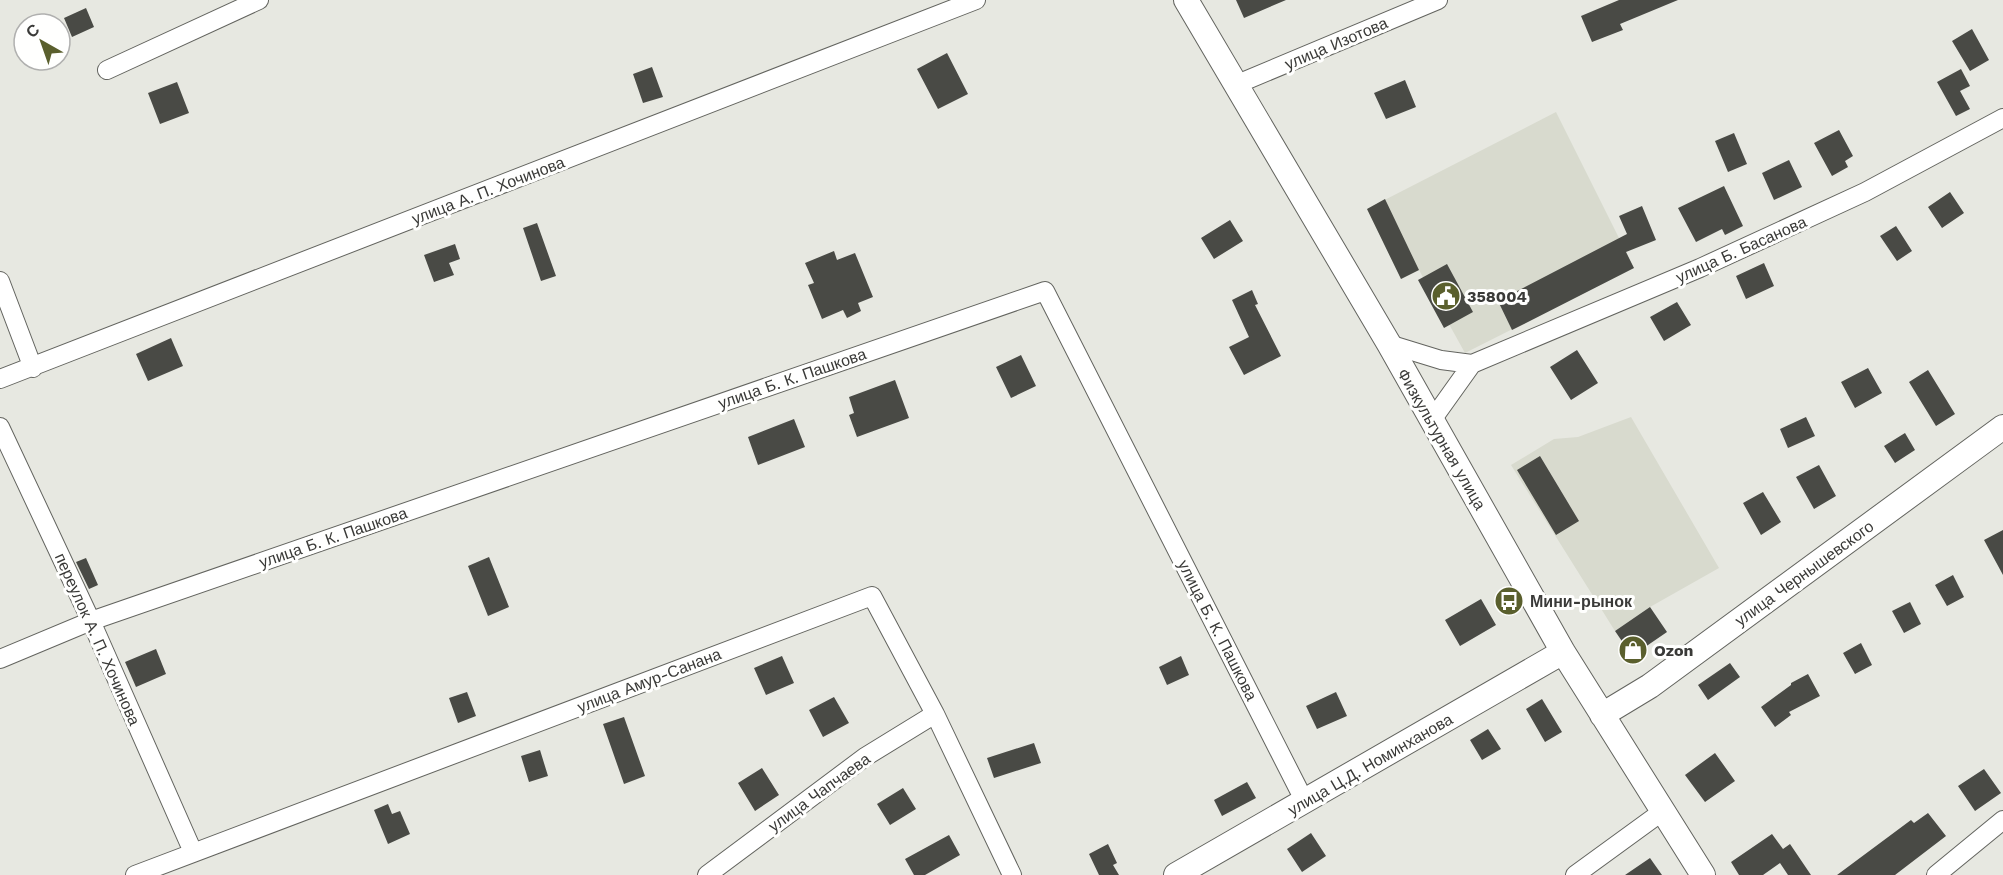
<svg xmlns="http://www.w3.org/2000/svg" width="2003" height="875" font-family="'Work Sans',sans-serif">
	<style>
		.built { fill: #d8dace }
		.building { fill: #494a45 }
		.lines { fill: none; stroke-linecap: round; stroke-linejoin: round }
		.minor-casing { stroke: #63645f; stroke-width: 20 }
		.tertiary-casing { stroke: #63645f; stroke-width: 26 }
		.minor { stroke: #fff; stroke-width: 18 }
		.tertiary { stroke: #fff; stroke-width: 24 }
		.labels { text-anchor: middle; stroke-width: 6; stroke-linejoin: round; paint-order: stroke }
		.street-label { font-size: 16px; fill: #3a3a38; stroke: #fffffe }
		.poi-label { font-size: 16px; font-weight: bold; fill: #3a3a38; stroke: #fffffe; text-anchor: start }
	</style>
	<rect width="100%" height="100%" fill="#e7e8e1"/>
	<path class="built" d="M1556 112 1634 268 1465 353 1419 270 1401 279 1367 209Z
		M1631 417 1719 568 1650 607 1615 631 1511 465 1554 439 1578 437Z"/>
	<path class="building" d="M1236 0H1286L1244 18Z
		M1619 0H1678L1620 24 1623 30 1592 42 1581 16Z
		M86 8 94 27 72 37 64 18Z
		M1972 29 1989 60 1970 71 1952 41Z
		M947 53 968 94 938 109 917 69Z
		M652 67 663 97 643 103 633 74Z
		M1961 69 1970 86 1960 91 1970 109 1956 116 1937 82Z
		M1405 80 1416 107 1386 119 1374 93Z
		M177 82 189 113 160 124 148 93Z
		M1839 130 1853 156 1845 161 1848 167 1832 176 1814 143Z
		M1734 133 1747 164 1728 172 1715 141Z
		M1789 160 1802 187 1774 200 1762 173Z
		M1724 186 1743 226 1725 235 1722 229 1696 242 1678 208Z
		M1950 192 1964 213 1942 228 1928 207Z
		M1385 199 1419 270 1401 279 1367 209Z
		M1642 206 1656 240 1626 252 1634 268 1512 330 1498 301 1627 234 1619 216Z
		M1230 220 1243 241 1214 259 1201 238Z
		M537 223 556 276 541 281 523 228Z
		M1896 226 1912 251 1897 261 1880 236Z
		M455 244 460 259 449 263 454 275 434 282 424 255Z
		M834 251 837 260 855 253 873 297 858 303 861 311 847 318 843 310 822 319 808 285 814 283 805 263Z
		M1764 263 1774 286 1746 299 1736 276Z
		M1447 264 1473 312 1444 328 1418 280Z
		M1252 290 1258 304 1255 305 1281 356 1244 375 1229 347 1249 337 1232 300Z
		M1677 302 1691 325 1664 341 1650 317Z
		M171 338 183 366 148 381 136 354Z
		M1577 350 1598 383 1571 400 1550 367Z
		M1021 355 1036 386 1011 398 996 367Z
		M1868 368 1882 393 1855 408 1841 382Z
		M1928 370 1955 414 1936 426 1909 382Z
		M895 380 909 418 857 437 849 415 854 413 849 397Z
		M1806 417 1815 436 1788 448 1780 429Z
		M794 419 805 447 758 465 748 437Z
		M1905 433 1915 450 1895 463 1884 446Z
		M1540 456 1579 521 1556 535 1517 470Z
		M1819 465 1836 496 1814 509 1796 477Z
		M1763 492 1781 522 1761 535 1743 503Z
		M2003 530V575L1984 540Z
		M489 557 509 607 488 616 468 566Z
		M86 558 98 585 89 589 76 562Z
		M1953 575 1964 597 1947 606 1935 585Z
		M1481 599 1496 625 1460 646 1445 620Z
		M1910 602 1921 624 1904 633 1892 611Z
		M1650 607 1667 632 1632 656 1615 631Z
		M1861 643 1872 665 1855 674 1843 653Z
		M156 649 166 674 136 687 125 662Z
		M782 656 794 683 766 695 754 668Z
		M1181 656 1189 675 1167 685 1159 667Z
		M1730 663 1740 677 1708 700 1698 685Z
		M1808 674 1820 696 1789 712 1791 715 1775 727 1761 707 1791 685V683Z
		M467 692 476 716 458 723 449 698Z
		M1336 692 1347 716 1317 729 1306 706Z
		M834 697 849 723 823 737 809 710Z
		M1542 699 1562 732 1545 742 1526 709Z
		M624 717 645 776 624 784 603 724Z
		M1488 729 1501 749 1482 760 1470 740Z
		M1034 743 1041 763 994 778 987 758Z
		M540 750 548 776 529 782 521 756Z
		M1715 753 1735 781 1705 802 1685 775Z
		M762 768 779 795 755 811 738 783Z
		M1984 769 2001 793 1975 811 1958 786Z
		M1247 782 1256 798 1222 816 1214 800Z
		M903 788 916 809 890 825 877 804Z
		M388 804 392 814 400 811 410 834 388 844 374 810Z
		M1928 813 1946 836 1895 875H1837L1911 820 1914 823Z
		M1311 833 1326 856 1302 872 1287 849Z
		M1772 834 1783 849 1790 844 1811 875H1788L1780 863 1763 875H1739L1731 862Z
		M949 835 960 855 925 875H914L905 859Z
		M1108 844 1117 863 1113 865 1119 875H1099L1089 854Z
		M1650 858 1662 875H1625Z"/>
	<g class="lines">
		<g class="minor-casing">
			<path id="minor" d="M107 70 259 0
				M1235 85 1438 0
				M0 281 33 368
				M1389 344 1441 360 1472 364 1700 268 1865 192 2003 118
				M0 379 976 0
				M1432 420 1472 364
				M0 427 91 621 193 852
				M0 659 91 621 1045 291 1305 802
				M135 875 872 596 935 714 1012 875
				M707 875 865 757 935 714
				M1575 875 1663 811
				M1936 875 2003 820"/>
		</g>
		<g class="tertiary-casing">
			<path id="tertiary" d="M1186 0 1389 344 1563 652 1703 875
				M1602 715 1650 686 2003 427
				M1176 875 1563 652"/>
		</g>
		<use href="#minor" class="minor"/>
		<use href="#tertiary" class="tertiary"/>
	</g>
	<defs>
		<g id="civic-disc" transform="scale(1.5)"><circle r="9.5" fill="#5a5f2d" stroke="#fffffe"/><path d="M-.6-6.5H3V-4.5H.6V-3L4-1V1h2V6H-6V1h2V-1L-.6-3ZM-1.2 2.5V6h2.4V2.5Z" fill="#fff"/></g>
		<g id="bus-disc" transform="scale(1.5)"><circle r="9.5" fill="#5a5f2d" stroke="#fffffe"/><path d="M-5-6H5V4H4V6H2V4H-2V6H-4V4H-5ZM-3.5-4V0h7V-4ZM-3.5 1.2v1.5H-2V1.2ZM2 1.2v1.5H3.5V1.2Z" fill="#fff"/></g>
		<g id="shop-disc" transform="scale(1.5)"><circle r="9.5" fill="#5a5f2d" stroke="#fffffe"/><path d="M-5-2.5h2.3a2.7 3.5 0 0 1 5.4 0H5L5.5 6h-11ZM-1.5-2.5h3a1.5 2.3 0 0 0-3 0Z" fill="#fff"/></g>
	</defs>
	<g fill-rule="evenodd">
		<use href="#civic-disc" x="1446" y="296"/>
		<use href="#bus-disc" x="1509" y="601"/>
		<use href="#shop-disc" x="1633" y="650"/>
	</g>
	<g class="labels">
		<g class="street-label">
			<text transform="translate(1336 43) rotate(-23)" y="6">улица Изотова</text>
			<text transform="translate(488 190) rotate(-21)" y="6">улица А. П. Хочинова</text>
			<text transform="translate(1741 249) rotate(-24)" y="6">улица Б. Басанова</text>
			<text transform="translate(792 378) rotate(-19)" y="6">улица Б. К. Пашкова</text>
			<text transform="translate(1442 439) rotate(60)" y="6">Физкультурная улица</text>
			<text transform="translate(333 537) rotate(-19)" y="6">улица Б. К. Пашкова</text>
			<text transform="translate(1804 573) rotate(-36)" y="6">улица Чернышевского</text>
			<text transform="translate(1218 630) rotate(63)" y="6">улица Б. К. Пашкова</text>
			<text transform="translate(98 639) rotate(66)" y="6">переулок А. П. Хочинова</text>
			<text transform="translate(649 680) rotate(-21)" y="6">улица Амур-Санана</text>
			<text transform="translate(1370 764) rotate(-30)" y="6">улица Ц.Д. Номинханова</text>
			<text transform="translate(819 792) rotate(-36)" y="6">улица Чапчаева</text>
		</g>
		<g class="poi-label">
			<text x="1467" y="302">358004</text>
			<text x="1530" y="607">Мини-рынок</text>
			<text x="1654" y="656">Ozon</text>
		</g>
	</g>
	<g transform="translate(42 42) rotate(320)"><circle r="28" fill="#fffffe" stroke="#b0b0af" stroke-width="1.5"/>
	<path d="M0-4.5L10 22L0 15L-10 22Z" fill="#5a5f2d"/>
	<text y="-9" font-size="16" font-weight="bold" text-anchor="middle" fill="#3a3a38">С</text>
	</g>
</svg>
